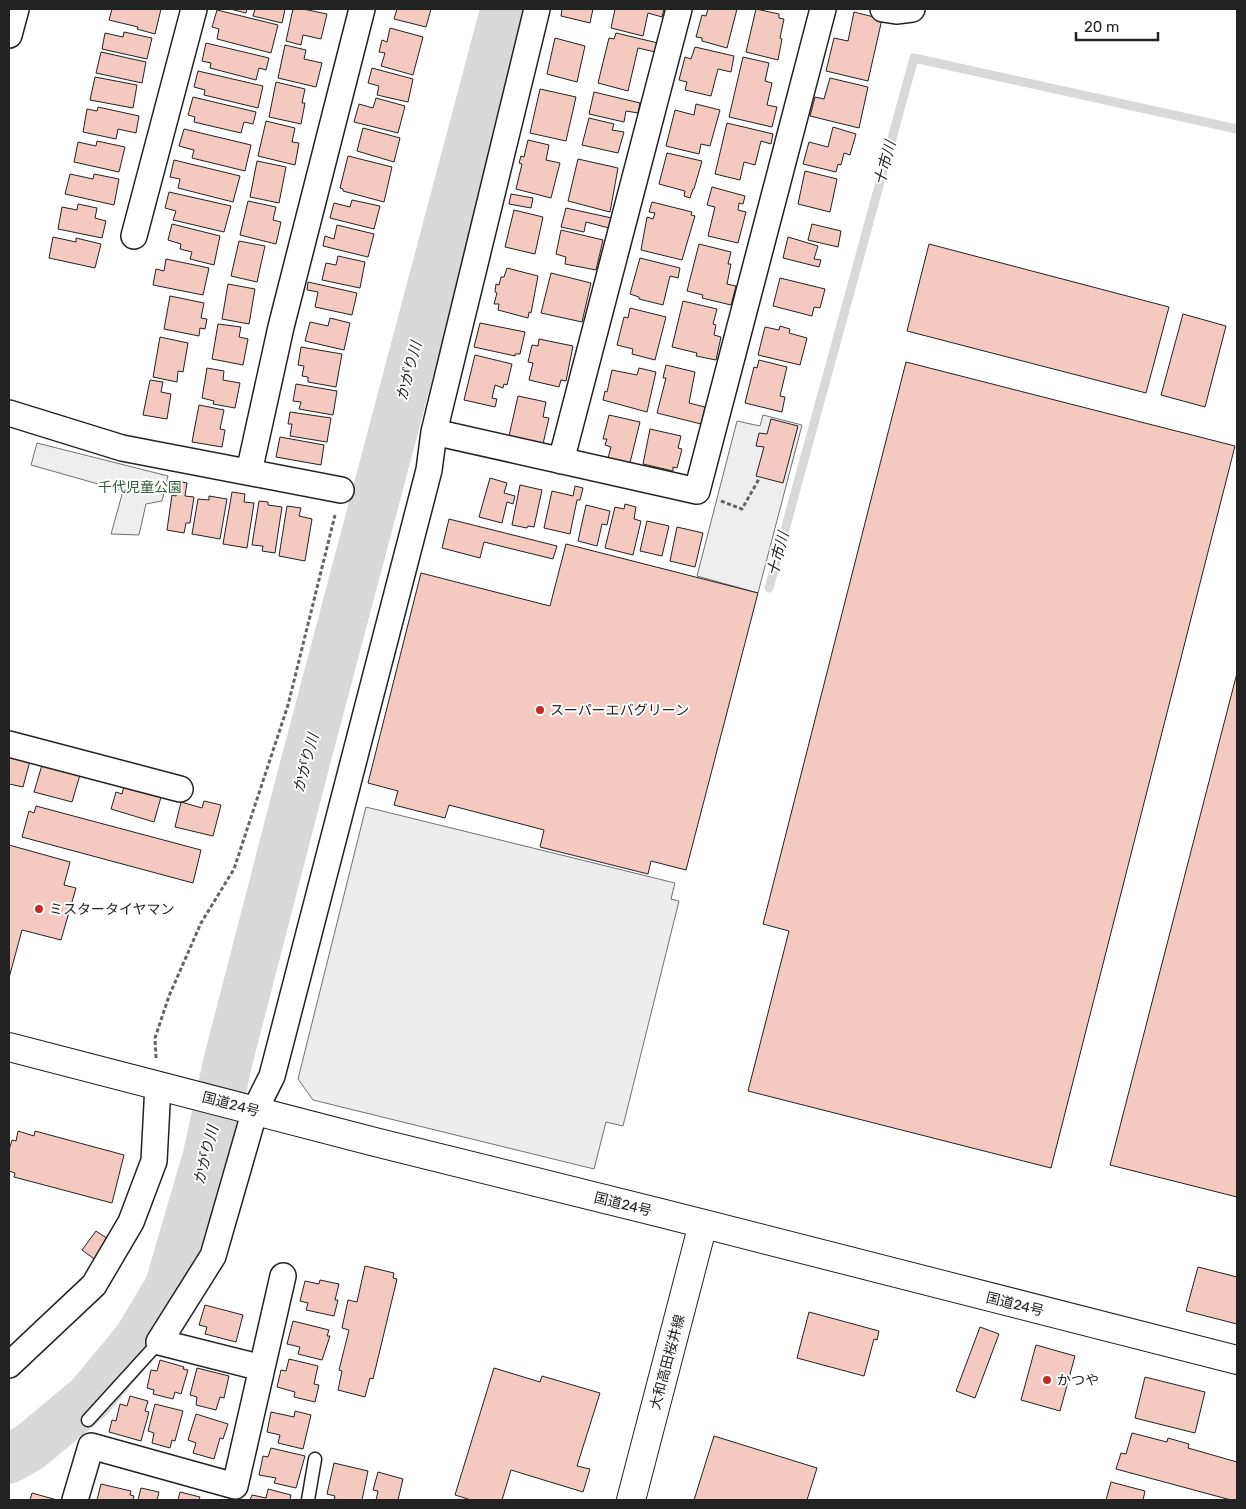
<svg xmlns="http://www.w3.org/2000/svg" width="1246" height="1509" font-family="Rubik,'Noto Sans JP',sans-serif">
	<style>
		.green { fill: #eee; stroke: #6f6f6f }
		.parking { fill: #ededed; stroke: #6f6f6f }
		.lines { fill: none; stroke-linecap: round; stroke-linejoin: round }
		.stream { stroke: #d9d9d9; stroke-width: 9 }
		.river { stroke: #d9d9d9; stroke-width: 49 }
		.building { fill: #f3c9c0; stroke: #222 }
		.service-casing { stroke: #222; stroke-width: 15 }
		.minor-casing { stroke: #222; stroke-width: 28 }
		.primary-casing { stroke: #222; stroke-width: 30 }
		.trunk-casing { stroke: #222; stroke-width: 30 }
		.path { stroke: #646464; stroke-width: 3; stroke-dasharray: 4 2.5; stroke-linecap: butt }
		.service { stroke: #fff; stroke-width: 12 }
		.minor { stroke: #fff; stroke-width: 25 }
		.primary { stroke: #fff; stroke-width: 28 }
		.trunk { stroke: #fff; stroke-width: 28 }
		.poi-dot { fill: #c62828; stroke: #fff; stroke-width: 2 }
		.labels { text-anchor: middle; stroke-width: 4; stroke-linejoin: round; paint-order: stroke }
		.park-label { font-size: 14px; fill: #2f5e38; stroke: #fff }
		.poi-label { font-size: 14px; fill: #222; stroke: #fff; text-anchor: start }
		.street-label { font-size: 14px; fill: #222; stroke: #fff }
		.water-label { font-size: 15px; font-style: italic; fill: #222; stroke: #fff }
	</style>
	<rect width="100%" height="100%" fill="#fff"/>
	<path class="green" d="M763 415 802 425 758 593 697 576 737 421 760 426Z
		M37 443 168 476 162 501 146 504 139 535 111 534 123 491 31 465Z"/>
	<path class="parking" d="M366 807 675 883 671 899 679 901 623 1126 606 1122 594 1169 313 1100 298 1079Z"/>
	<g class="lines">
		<path class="stream" d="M769 588 914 58 1237 129"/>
		<path class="river" d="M9 1459 30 1447 90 1397 138 1339 169 1287 207 1157 228 1061 303 771 505 9"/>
	</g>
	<path class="building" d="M112 9H161L155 34 137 29 138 27 109 20Z
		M230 9H247L246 13Z
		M255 9H285L282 23 253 16Z
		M293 9H303L327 14 321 39 303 35 301 45 286 41Z
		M397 9H431L426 27 394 19Z
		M562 9H593L590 23 561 16Z
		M615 9H664L662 17 648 13 643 36 611 28Z
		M708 9H737L727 48 702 41V38L696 37 702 15 706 16Z
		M756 9 779 14V18L784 19 780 38 782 39 778 60 746 52Z
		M217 10 278 25 271 53 217 39 219 29 212 27Z
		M854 12 882 19 868 81 826 71 834 38 848 41Z
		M390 28 423 37 413 75 381 66 385 53 379 52 382 40 387 42Z
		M124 32 152 38 147 59 102 49 105 33 123 37Z
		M616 33 658 43 655 52 638 48 628 91 598 83 609 38 614 39Z
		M555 38 585 46 577 82 547 74Z
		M206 43 269 58 266 70 259 68 256 80 210 68 211 63 202 61Z
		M285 45 306 50 304 59 322 63 316 87 278 78Z
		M695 47 734 56 731 72 718 69 711 96 685 90 687 82 679 80 685 57 691 59Z
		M101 52 146 62 142 83 96 73Z
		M743 57 769 63 765 81 772 83 767 105 777 107 772 127 729 117Z
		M372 68 413 79 408 102 377 95 379 86 368 83Z
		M198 71 263 86 258 108 204 95 205 90 194 87Z
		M95 77 137 85 133 108 90 100Z
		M830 78 868 87 859 128 810 116 815 97 824 99Z
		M276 82 305 89 302 103H305L301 124 269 117Z
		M540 89 576 97 566 141 530 133Z
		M594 92 640 103 638 113 626 111 624 122 589 114Z
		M193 97 256 112 253 124 244 122 241 133 194 122 195 117 188 115Z
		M376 98 405 106 398 133 354 122 359 104 373 108Z
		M696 104 720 110 710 146 701 144 699 154 666 146 675 110 694 115Z
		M98 107 139 116 136 133 118 129 116 139 83 132 87 109 97 111Z
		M589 118 614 124 612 130 624 132 618 153 582 145Z
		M266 121 295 128 292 142 299 143 295 165 258 156Z
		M727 123 773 134 771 144 761 141 755 165 744 162 740 180 715 174Z
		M833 127 856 134 850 155 844 153 841 165 838 164 836 172 803 164 809 142 828 147Z
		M363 128 400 138 394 162 357 151Z
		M184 129 251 145 245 171 192 158 194 150 179 146Z
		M528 140 549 145 546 160 560 163 551 198 516 189 522 164 519 163 521 156 524 157Z
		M97 141 125 147 119 172 74 162 78 142 96 146Z
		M667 153 702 161 694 189H693L690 198 684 196 685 191 659 184Z
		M348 156 392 167 384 202 343 191V189L340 188Z
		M578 159 618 168 610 212 568 201Z
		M174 160 240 176 233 202 178 188 180 179 170 177Z
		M257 161 286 167 279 203 250 197Z
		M805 171 837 179 830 212 798 204Z
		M70 174 93 179 94 174 119 179 114 205 65 194Z
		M712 187 745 196 743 204 739 203 738 210 746 212 738 243 708 236 715 207 707 205Z
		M169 192 231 206 224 232 173 220 176 211 165 208Z
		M511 194 533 198 531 208 509 204Z
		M352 200 380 206 374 229 330 218 334 203 350 207Z
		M248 201 276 207 273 220 281 222 276 244 240 235Z
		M652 202 692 212 691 215 695 216 682 260 641 250 647 217 653 219 655 213 649 212Z
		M78 204 97 208 95 218 106 221 102 238 58 229 62 207 77 210Z
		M566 208 612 218 609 228 586 222 584 232 561 227Z
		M514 210 543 217 535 254 505 247Z
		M172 224 220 236 214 265 190 259 192 252 180 249 181 244 168 240Z
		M812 224 841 231 838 247 808 240Z
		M337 225 374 234 368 257 323 246 325 236 334 239Z
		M561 230 603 240 596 270 565 264 566 257 556 254Z
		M53 237 76 242V238L101 244 95 268 49 258Z
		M788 237 818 246 814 259 821 260 819 267 783 258Z
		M239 241 265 246 257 282 231 276Z
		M699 244 731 252 728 264H731L727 284 736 286 731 305 702 298 703 295 687 291Z
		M929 244 1169 307 1146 393 907 331Z
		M338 256 365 262 360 288 322 280 326 263 336 265Z
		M640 258 680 268 678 278 670 276 663 305 639 299V297L630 294Z
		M166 259 209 268 203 295 153 285 156 269 164 271Z
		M507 268 538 276 531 313 529 312 528 318 498 310 499 304H494L497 293 495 292 496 284 499 285 501 277H504Z
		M551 273 591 283 582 322 541 313Z
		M780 278 825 289 820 308 814 307 812 316 773 306Z
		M308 282 357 293 352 315 315 307 318 292 307 290Z
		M228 284 255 289 249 324 222 319Z
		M170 296 204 303 201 318 207 319 205 329 200 328 199 336 164 329Z
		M683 301 717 309 713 324 716 325 714 335 721 337 716 360 696 356 697 353 672 347Z
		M630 308 666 317 655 360 632 354 633 349 617 345 624 317 628 318Z
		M1183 314 1226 326 1205 407 1161 395Z
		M330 318 350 323 344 350 305 341 310 322 328 326Z
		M480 323 525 332 520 354H515V356L474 347Z
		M218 324 241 327 239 337 248 339 243 365 212 359Z
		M780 326 790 329 789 333 807 338 800 365 758 355 765 327 779 330Z
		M160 337 188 343 183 372 178 371 177 382 153 377Z
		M539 339 573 346 566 381 561 380 559 387 529 380 533 363 528 362 532 345 538 346Z
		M301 347 342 354 336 387 308 382V377L302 376 304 366 298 365Z
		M475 355 512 364 507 385 504 384 503 388 495 385 492 398 497 399 495 407 464 400Z
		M759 360 787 367 780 396 785 397 782 412 745 403 754 367 757 368Z
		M906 362 1235 446 1051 1168 748 1091 789 931 763 924Z
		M666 365 695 372 689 403 705 407 701 424 657 413 666 378H663Z
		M207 368 224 371 223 380 240 383 235 408 213 404 214 401 202 398Z
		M639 368 656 372 647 412 603 400 605 391 607 392 612 370 637 375Z
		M150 380 163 382 161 392 171 394 167 419 143 415Z
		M296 384 337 391 333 415 299 409 301 402 293 401Z
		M518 396 546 402 543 417 549 418 543 444 509 436Z
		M199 405 224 410 220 429 225 430 222 447 192 442Z
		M290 412 331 418 327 442 290 436 292 424H288Z
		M609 415 640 422 629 467 607 462 611 447 605 445 607 439H603Z
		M771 419 798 426 783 483 756 476 764 447 756 446 759 433 767 434Z
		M650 429 681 436 678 448 682 449 677 468 673 467V471L643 464Z
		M280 437 324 445 321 465 276 457Z
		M490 478 507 483 504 493 515 496 513 504 507 502 502 523 479 517Z
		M178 481 187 483 185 496 194 497 190 523H186L184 533 167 530 172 495 176 496Z
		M520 485 542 490 534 527 528 526 527 528 512 525Z
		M575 486 583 488 580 500H577L570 534 544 528 552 491 573 496Z
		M232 492 245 494 244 502 254 503 247 548 223 544Z
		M209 496 227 499 220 539 192 534 198 499 209 500Z
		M259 501 268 502V505L282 507 275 553 262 551 263 546 252 545Z
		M625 504 636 507 634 519 641 521 633 555 605 548 615 507 624 509Z
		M586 505 610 511 607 525 602 524 597 546 578 541Z
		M287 506 301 508 299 516 312 519 305 561 279 556Z
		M449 519 557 546 553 559 484 542 480 558 442 548Z
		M647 521 669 526 662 556 640 551Z
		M677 527 703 533 695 567 670 561Z
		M566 544 758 593 686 870 651 861 648 874 540 847 544 830 449 805 445 818 394 805 398 791 368 783 421 573 550 606Z
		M1237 673V1197L1110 1165Z
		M9 756 30 761 23 787 9 784Z
		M42 765 80 775 72 802 34 792Z
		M124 786 161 797 154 822 111 809 116 792 122 794Z
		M204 801 221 805 213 836 175 827 181 802 202 808Z
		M36 806 201 850 193 883 22 837 29 811 34 813Z
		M9 845 70 862 64 885 76 888 61 940 22 930 9 978Z
		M18 1131 34 1136 35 1131 124 1155 112 1203 14 1177 15 1173 9 1171V1150L12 1140 16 1141Z
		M96 1231 111 1241 97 1261 82 1250Z
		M365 1266 394 1273 393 1278 397 1279 373 1379 370 1378 365 1397 338 1390 342 1371 339 1370 349 1330 342 1328 348 1300 357 1302Z
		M1198 1267 1237 1277V1324L1186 1311Z
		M320 1280 339 1284 335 1300H338L334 1316 306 1310 308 1303 300 1301 305 1281 319 1284Z
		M205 1305 243 1315 236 1342 205 1334 207 1327 199 1325Z
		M809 1312 879 1331 877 1340 874 1339 864 1376 797 1358Z
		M293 1321 329 1330 327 1336H330L322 1360 298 1354 300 1347 287 1344Z
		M980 1327 999 1334 975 1398 956 1391Z
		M1036 1345 1075 1356 1060 1411 1021 1400Z
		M289 1359 318 1366 314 1384 319 1385 315 1402 294 1397 295 1392 277 1387 281 1370 286 1371Z
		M160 1360 184 1367 183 1369 188 1370 181 1394 175 1392 173 1399 153 1394 154 1390 147 1388 151 1370 157 1371Z
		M197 1368 229 1376 224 1398 220 1397 216 1410 196 1405 197 1397 190 1395Z
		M494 1368 540 1382 542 1376 600 1393 577 1466 590 1469 583 1492 511 1470 502 1500H471L455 1495Z
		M1145 1377 1205 1392 1195 1433 1135 1418Z
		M130 1396 148 1401 145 1411 149 1412 141 1441 109 1432 112 1420 116 1421 120 1404 127 1406Z
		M155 1404 183 1411 175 1441 172 1440 170 1448 152 1443 154 1433 148 1431Z
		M295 1411 311 1415 303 1449 278 1443 280 1435 267 1432 271 1412 294 1417Z
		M196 1414 228 1424 223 1439 220 1438 214 1459 193 1453 196 1443 188 1440Z
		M1132 1433 1167 1442 1168 1438 1189 1444 1188 1448 1237 1462V1500H1231L1116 1469 1121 1453 1126 1454Z
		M714 1436 817 1468 807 1500H694Z
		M271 1448 305 1456 296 1488 274 1483 276 1478 259 1475 263 1456 268 1457Z
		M334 1463 368 1471 362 1500H340L334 1499 335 1496 327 1494Z
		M378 1472 403 1479 398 1500H376L378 1491 373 1490Z
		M1111 1482 1145 1491 1143 1500H1106Z
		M101 1484 131 1491 130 1495 134 1496 133 1500H97Z
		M141 1488 159 1492 157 1500H138Z
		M268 1489 291 1495 290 1500H250L252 1495 266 1498Z
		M180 1492 200 1497 199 1500H178Z
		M32 1493 57 1500H30Z"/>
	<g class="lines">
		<g class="service-casing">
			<path id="service" d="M88 1420 159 1342
				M308 1500 315 1459"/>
		</g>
		<g class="minor-casing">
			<path id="minor" d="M883 9 896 11 912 9
				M9 35 16 9
				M134 236 194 9
				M9 413 122 448 341 490
				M434 432 697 491 823 9
				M561 461 679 9
				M249 472 281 327 362 9
				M9 744 180 789
				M9 1365 94 1285 131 1222 154 1161 158 1085
				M262 1368 159 1342 213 1256 255 1110 272 1076 429 470 434 432 537 9
				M75 1500 91 1446 235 1486 283 1276"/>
		</g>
		<g class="primary-casing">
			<path id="primary" d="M631 1500 703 1224"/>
		</g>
		<g class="trunk-casing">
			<path id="trunk" d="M9 1047 375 1142 665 1214 1237 1360"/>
		</g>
		<path class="path" d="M721 501 742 509 759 479
			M156 1058 155 1038 169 996 201 923 234 869 288 705 335 515"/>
		<use href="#service" class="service"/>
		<use href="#minor" class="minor"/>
		<use href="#primary" class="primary"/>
		<use href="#trunk" class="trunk"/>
	</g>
	<g class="poi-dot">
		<circle cx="540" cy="710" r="5"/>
		<circle cx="39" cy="909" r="5"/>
		<circle cx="1047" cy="1380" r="5"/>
	</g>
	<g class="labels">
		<g class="park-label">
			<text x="140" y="492">千代児童公園</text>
		</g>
		<g class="poi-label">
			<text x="550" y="715">スーパーエバグリーン</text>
			<text x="49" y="914">ミスタータイヤマン</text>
			<text x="1057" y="1385">かつや</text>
		</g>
		<g class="street-label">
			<text transform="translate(231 1104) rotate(15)" y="5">国道24号</text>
			<text transform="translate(623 1204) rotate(14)" y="5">国道24号</text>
			<text transform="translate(1015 1304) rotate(14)" y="5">国道24号</text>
			<text transform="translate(667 1362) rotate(-75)" y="5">大和高田桜井線</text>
		</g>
		<g class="water-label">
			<text transform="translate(885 163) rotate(-75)" y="5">十市川</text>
			<text transform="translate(409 371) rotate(-75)" y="5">かがり川</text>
			<text transform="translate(778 554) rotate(-75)" y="5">十市川</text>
			<text transform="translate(306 763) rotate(-75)" y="5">かがり川</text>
			<text transform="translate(206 1155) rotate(-76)" y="5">かがり川</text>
		</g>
	</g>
	<rect width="1246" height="1509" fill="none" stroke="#222222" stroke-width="20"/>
	<path d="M1076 32v8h82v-8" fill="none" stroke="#222222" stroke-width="2.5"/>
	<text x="1084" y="32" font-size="15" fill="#222222" stroke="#ffffff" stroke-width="4" paint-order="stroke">20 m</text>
</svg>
